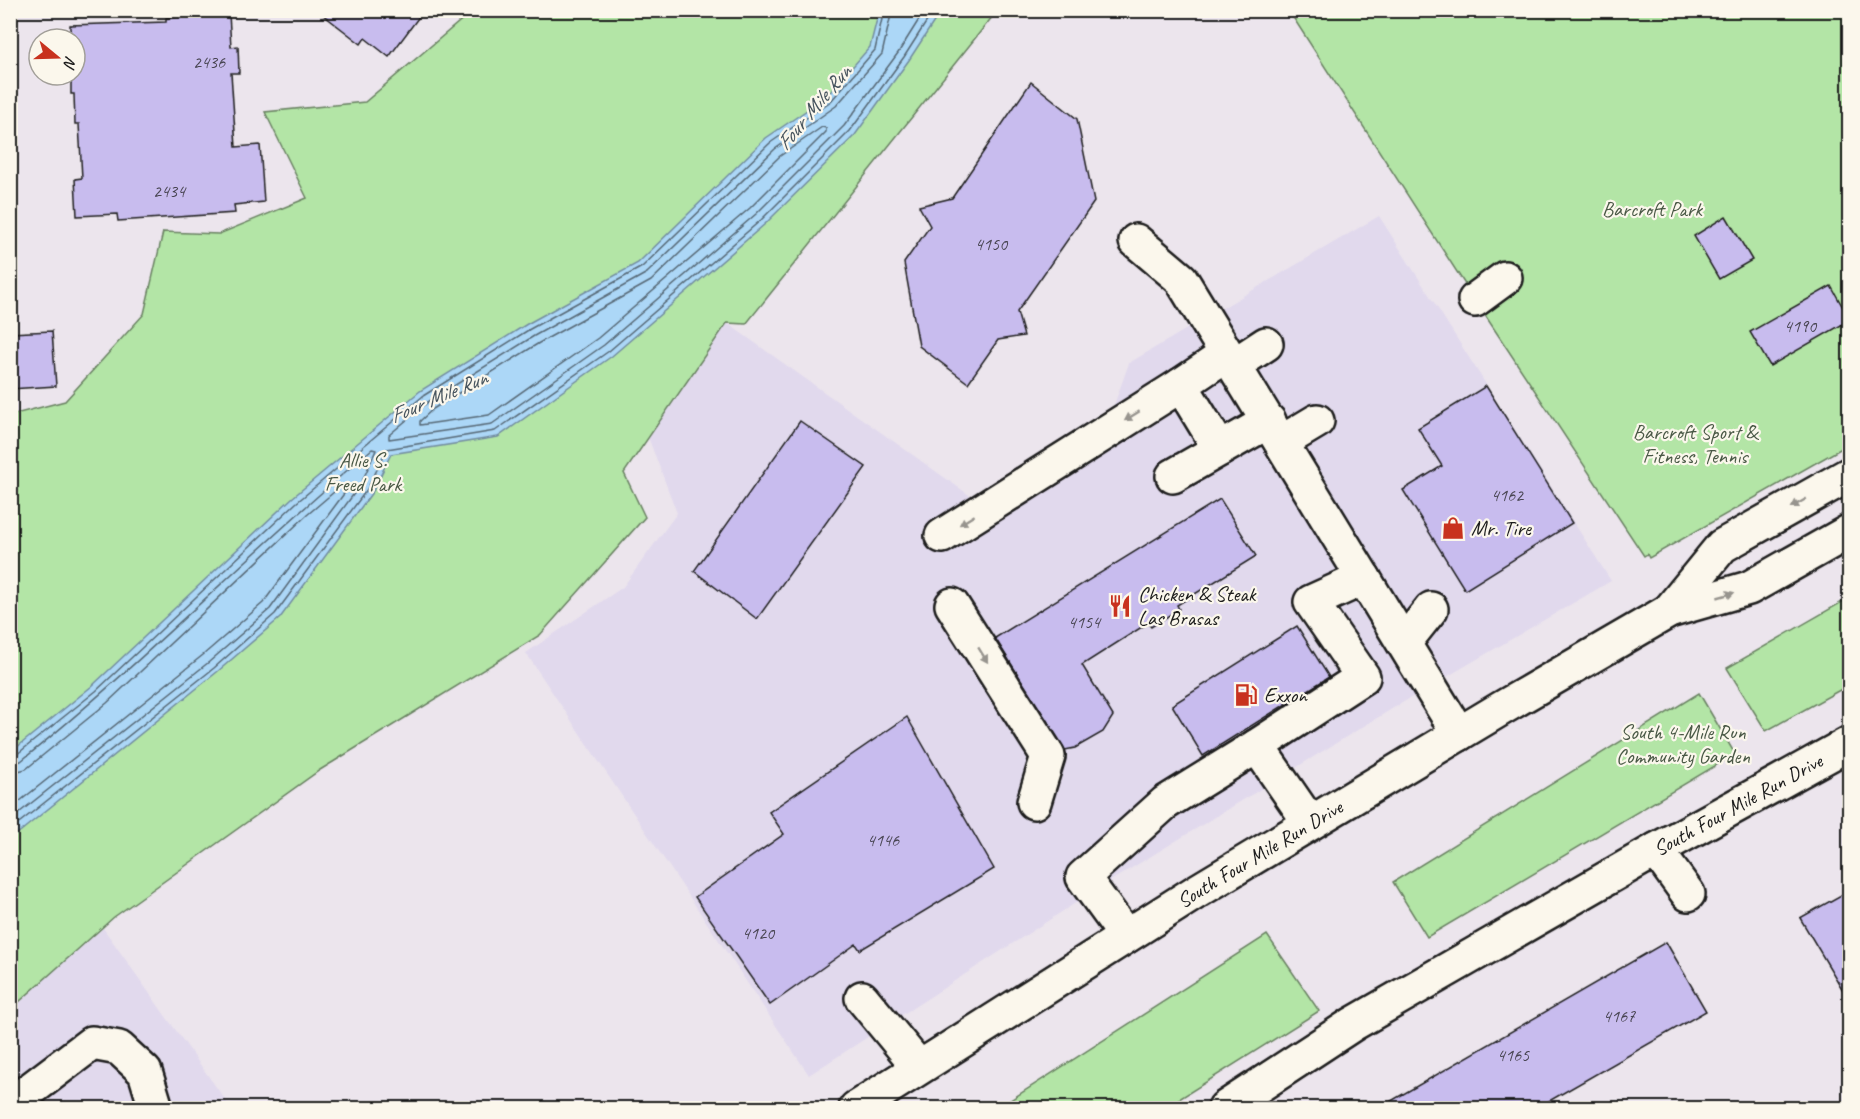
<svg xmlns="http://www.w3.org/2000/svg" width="1860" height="1119" font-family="Caveat,sans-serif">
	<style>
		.built { fill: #e1d9ed }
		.green { fill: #b3e5a6; stroke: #688061; stroke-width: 1.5 }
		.water { fill: #acd7f7; stroke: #728c9f; stroke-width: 1.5 }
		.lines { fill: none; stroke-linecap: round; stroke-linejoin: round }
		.shore { stroke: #566774; stroke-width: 1.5 }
		.building { fill: #c8bcee; stroke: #1c1c1c; stroke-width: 1.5 }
		.minor-casing { stroke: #1c1c1c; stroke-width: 38 }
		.major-casing { stroke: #1c1c1c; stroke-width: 38 }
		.minor { stroke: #fbf7ec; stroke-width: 33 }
		.major { stroke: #fbf7ec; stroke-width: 33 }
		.oneway { fill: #97948e }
		.labels { text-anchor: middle; stroke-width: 4.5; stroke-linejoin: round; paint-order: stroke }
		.number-label { font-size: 18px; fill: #474450 }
		.park-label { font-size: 21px; fill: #495845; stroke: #fbf7ec }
		.poi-label { font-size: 21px; fill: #1c1c1c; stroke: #fbf7ec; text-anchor: start }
		.street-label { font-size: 21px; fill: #1c1c1c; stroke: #fbf7ec }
		.water-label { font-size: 22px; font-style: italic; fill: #47545e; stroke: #fbf7ec }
	</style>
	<rect width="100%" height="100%" fill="#ece5ed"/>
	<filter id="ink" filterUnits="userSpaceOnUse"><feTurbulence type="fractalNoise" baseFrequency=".0167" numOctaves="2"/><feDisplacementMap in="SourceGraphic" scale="12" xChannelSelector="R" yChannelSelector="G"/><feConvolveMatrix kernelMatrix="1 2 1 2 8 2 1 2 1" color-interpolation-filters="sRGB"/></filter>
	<g filter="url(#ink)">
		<path class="built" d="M1379 216 1611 581 1395 707 1094 891 809 1075 526 653 623 587 677 513 648 437 727 323 986 507 1104 433 1129 363Z
			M103 928 231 1108H11L10 1009Z"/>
		<path class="green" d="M472 11H997L746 324 727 323 624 473 645 517 540 635 320 770 114 917 11 1009V415L65 401 144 314 163 232 219 234 307 198 265 112 365 102Z
			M1289 11H1849V444L1649 558 1647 554 1644 556 1475 300Z
			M1849 598V685L1766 731 1727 668Z
			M1699 693 1735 754 1427 937 1393 882Z
			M1267 935 1319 1011 1165 1108H998Z"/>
		<path class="water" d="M879 11H941L909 60 855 135 765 224 612 356 498 437 391 454 373 491 280 618 217 672 11 839V752L92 686 292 498 420 391 527 324 638 263 766 138 826 97 870 47Z"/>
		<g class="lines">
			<path class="shore" d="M892 10 882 54 836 106 775 149 647 273 534 336 428 402 389 435V439L492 424 604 345 756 214 844 126 898 53 925 10
				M822 127 826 128V132L750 208 598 338 489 415 420 425V421L433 409 539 343 651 281 780 156Z
				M10 756 16 755 96 691 296 503 423 396 530 329 642 267 770 143 831 101 875 50 884 10
				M10 764 21 761C143 663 252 550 372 449L376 450 361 484 270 609 209 662 10 820
				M10 773 26 769 107 703 307 515 341 486 345 487 346 491 263 603 203 655 10 809
				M10 830 214 668 275 614 368 488 387 449 495 431 609 351 761 220 850 131 904 57 934 10"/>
		</g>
		<path class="building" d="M317 10H424L389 57 365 38 361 44Z
			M229 14 231 47 238 46 239 73H231L236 147 260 145 264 202 234 205 235 213 118 221 117 214 77 216 75 179 82 178 79 124H75L74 94H71V75H75V39H70V25L166 22V18Z
			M1031 82 1077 119 1094 202 1017 312 1024 336 998 340 968 383 919 346 904 263 930 226 919 206 952 198Z
			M1726 216 1752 260 1719 279 1694 236Z
			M1831 286 1850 320 1770 366 1750 332Z
			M52 331 56 386 10 389V333Z
			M1486 386 1572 523 1465 590 1403 490 1442 466 1418 428Z
			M800 421 866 467 757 619 694 571Z
			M1220 499 1256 556 1177 605 1179 609 1151 627 1148 623 1082 665 1113 716 1103 732 1075 748 1065 750 995 638Z
			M1297 626 1329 677 1203 756 1172 705Z
			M907 717 994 869 860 950 856 944 770 1005 695 897 784 834 769 812Z
			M1850 890V1002L1800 918Z
			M1666 942 1706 1011 1537 1108H1379Z"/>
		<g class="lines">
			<g class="minor-casing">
				<g id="minor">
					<path d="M1136 241 1181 279 1459 734"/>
					<path d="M1475 300 1505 278"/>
					<path d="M1234 365 1266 344"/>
					<path d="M1282 442 1317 421"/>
					<path d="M1220 449 1181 385 1227 354"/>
					<path d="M1173 476 1269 421"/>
					<path d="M942 536 1181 385"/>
					<path d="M952 605 1048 756 1034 802"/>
					<path d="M1404 643 1431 609"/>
					<path d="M1257 746 1363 677 1311 602 1364 578"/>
					<path d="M1656 850 1688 894"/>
					<path d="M1126 936 1083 877 1165 803 1257 746 1310 823"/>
					<path d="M862 998 919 1067"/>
					<path d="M10 1105 92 1043 119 1048 145 1072 156 1108"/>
					<path id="s1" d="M1225 1108 1353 1024 1656 850 1850 743"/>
				</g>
			</g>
			<g class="major-casing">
				<g id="major">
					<path d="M1669 611 1722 546 1850 474"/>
					<path id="s2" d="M856 1108 1196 892 1502 708 1669 611 1749 588 1850 531"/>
				</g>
			</g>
			<use href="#minor" class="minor"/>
			<use href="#major" class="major"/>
		</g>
		<defs><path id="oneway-solid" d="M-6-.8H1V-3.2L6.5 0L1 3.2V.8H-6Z" transform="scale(1.5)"/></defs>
		<g class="oneway">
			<use href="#oneway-solid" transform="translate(1132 416) rotate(148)"/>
			<use href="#oneway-solid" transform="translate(1799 503) rotate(150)"/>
			<use href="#oneway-solid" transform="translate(967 520) rotate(148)"/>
			<use href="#oneway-solid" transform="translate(1726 595) rotate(-16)"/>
			<use href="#oneway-solid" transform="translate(983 655) rotate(58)"/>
		</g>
	</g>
	<defs>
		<g id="shop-bare" transform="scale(1.8)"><path d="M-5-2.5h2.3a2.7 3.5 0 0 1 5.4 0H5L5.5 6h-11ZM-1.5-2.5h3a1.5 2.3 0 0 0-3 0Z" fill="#c8321e" stroke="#fbf7ec" stroke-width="2.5" paint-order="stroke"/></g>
		<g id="restaurant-bare" transform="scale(1.8)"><path d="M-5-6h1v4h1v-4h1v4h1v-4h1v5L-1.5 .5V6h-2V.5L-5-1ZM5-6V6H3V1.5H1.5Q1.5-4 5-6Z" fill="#c8321e" stroke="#fbf7ec" stroke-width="2.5" paint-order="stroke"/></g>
		<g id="fuel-bare" transform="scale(1.8)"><path d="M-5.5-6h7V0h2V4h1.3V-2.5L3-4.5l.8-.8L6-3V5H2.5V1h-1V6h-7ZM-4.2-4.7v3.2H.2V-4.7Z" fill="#c8321e" stroke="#fbf7ec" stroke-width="2.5" paint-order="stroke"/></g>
	</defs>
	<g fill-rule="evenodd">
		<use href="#shop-bare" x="1453" y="528"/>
		<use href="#restaurant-bare" x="1120" y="606"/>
		<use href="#fuel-bare" x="1246" y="695"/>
	</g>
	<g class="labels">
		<g class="number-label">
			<text x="209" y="68">2436</text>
			<text x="169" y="197">2434</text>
			<text x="991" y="250">4150</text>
			<text x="1800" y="332">4190</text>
			<text x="1507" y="501">4162</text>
			<text x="1084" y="628">4154</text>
			<text x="883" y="846">4146</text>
			<text x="758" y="939">4120</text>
			<text x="1619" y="1022">4167</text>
			<text x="1513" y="1061">4165</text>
		</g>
		<g class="park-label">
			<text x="1652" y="216">Barcroft Park</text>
			<text x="1695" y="439">Barcroft Sport &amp;<tspan x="1695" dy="24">Fitness, Tennis</tspan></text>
			<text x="363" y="467">Allie S.<tspan x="363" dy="24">Freed Park</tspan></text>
			<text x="1683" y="739">South 4-Mile Run<tspan x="1683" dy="24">Community Garden</tspan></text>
		</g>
		<g class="poi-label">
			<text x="1471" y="535">Mr. Tire</text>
			<text x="1138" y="601">Chicken &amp; Steak<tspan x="1138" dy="24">Las Brasas</tspan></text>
			<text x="1264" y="702">Exxon</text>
		</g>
		<g class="street-label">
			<text dy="7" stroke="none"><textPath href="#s1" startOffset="596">South Four Mile Run Drive</textPath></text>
			<text dy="7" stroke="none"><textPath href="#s2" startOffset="477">South Four Mile Run Drive</textPath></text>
		</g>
		<g class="water-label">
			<text transform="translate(813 107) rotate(-50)" y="8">Four Mile Run</text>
			<text transform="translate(438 396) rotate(-23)" y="8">Four Mile Run</text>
		</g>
	</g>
	<rect width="1860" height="1119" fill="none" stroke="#fbf7ec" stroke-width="36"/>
	<rect x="18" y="18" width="1824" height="1083" fill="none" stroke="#1c1c1c" stroke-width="2" filter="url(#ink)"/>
	<g transform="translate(57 57) rotate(109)"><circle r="28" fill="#fbf7ec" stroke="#a29f99" stroke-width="1.5"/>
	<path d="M0-4.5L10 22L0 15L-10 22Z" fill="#c8321e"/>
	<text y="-9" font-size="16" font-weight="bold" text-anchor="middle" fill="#1c1c1c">N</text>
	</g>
</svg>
